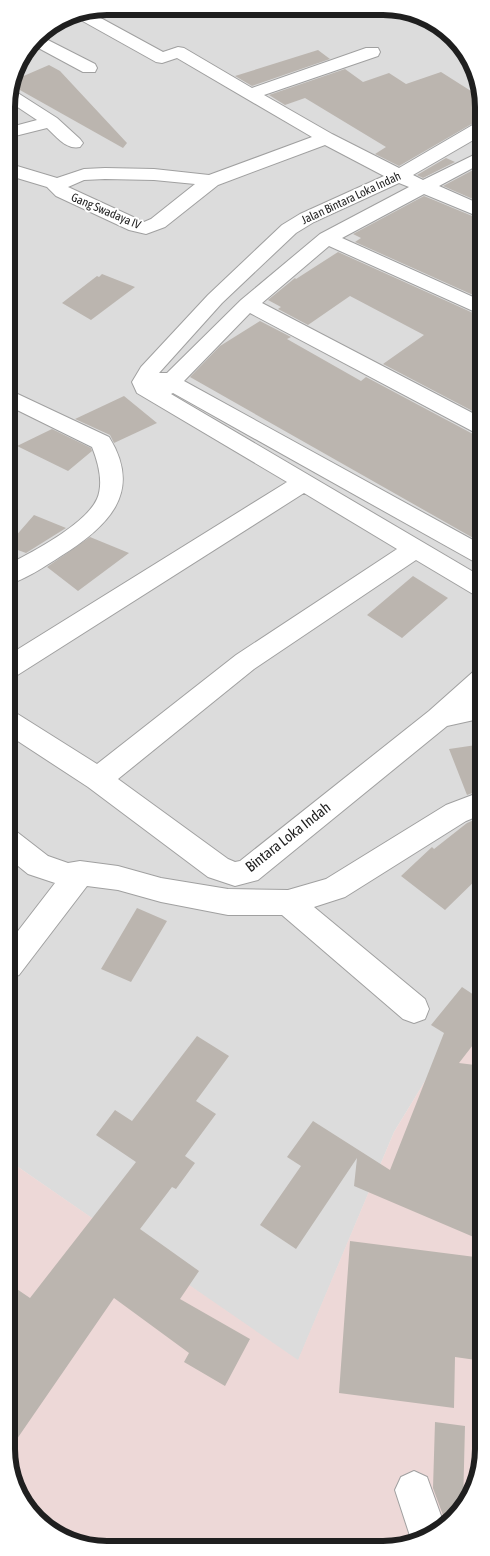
<svg xmlns="http://www.w3.org/2000/svg" width="490" height="1556" font-family="'Asap Condensed',sans-serif">
	<style>
		.residential { fill: #dcdcdc }
		.commercial { fill: #edd8d7 }
		.building { fill: #bbb5af }
		.lines { fill: none; stroke-linecap: round; stroke-linejoin: round }
		.minor-casing { stroke: #a0a0a0; stroke-width: 2 }
		.minor { fill: #fff; fill-rule: evenodd }
		.labels { text-anchor: middle; stroke-width: 4; stroke-linejoin: round; paint-order: stroke }
		.far-street-label { font-size: 12px; fill: #1f1f1f; stroke: #fff }
		.street-label { font-size: 15px; fill: #1f1f1f; stroke: #fff }
		.rim { fill: none; stroke: #1f1f1f; stroke-width: 6 }
	</style>
	<rect width="100%" height="100%" fill="#eeebe6"/>
	<path class="residential" d="M107 6 403 8 454 36 482 88 483 986 394 1132 298 1361 8 1160 6 100 17 62 40 31 69 14Z"/>
	<path class="commercial" d="M483 986 484 1455 459 1515 402 1548H87L36 1520 8 1468V1160L298 1360 394 1132Z"/>
	<path class="building" d="M318 50 330 59 252 86 235 76Z
		M49 65 60 71 127 143 123 148 11 85 12 81Z
		M345 69 363 82 389 73 406 84 441 72 482 98V118L399 166 375 154 386 147 305 98 285 105 269 95Z
		M446 158 455 162 423 178 417 175Z
		M473 170 482 174V203L443 186Z
		M424 196 482 220V299L355 242 361 238 353 234Z
		M338 252 482 317V416L383 364 424 335 350 296 308 325 278 309 281 307 268 300 295 278 296 279Z
		M102 274 135 287 91 320 62 303 97 276 99 277Z
		M260 321 291 337 287 339 361 381 366 377 473 434 482 436V543L190 377 220 346Z
		M124 396 157 423 114 443 110 435 75 419Z
		M52 429 91 448 92 451 68 471 17 446Z
		M34 515 66 528 26 553 7 546Z
		M90 537 129 553 78 591 47 567Z
		M413 576 448 598 402 638 367 615Z
		M483 744V789L467 795 449 749Z
		M483 816V873L445 910 401 876 432 847 434 849 467 823Z
		M137 908 167 921 131 982 101 969Z
		M462 987 483 1001V1032L459 1063 483 1066V1241L354 1186 357 1158 296 1249 260 1225 301 1166 287 1157 313 1121 390 1170 444 1033 431 1025Z
		M197 1036 229 1056 196 1101 216 1114 185 1156 195 1163 176 1189 172 1187 140 1229 199 1271 180 1299 250 1339 225 1386 184 1362 189 1353 114 1298 8 1452V1283L30 1298 136 1162 96 1135 115 1110 132 1121Z
		M350 1241 483 1258V1361L455 1357 454 1408 339 1393Z
		M435 1422 465 1426 463 1505 459 1515 451 1520 444 1518 433 1488Z"/>
	<g class="lines">
		<g class="minor-casing">
			<path id="minor" d="M166 7H185L194 14 192 17H180Z
				M86 10 163 52 178 47 184 48 252 88 366 48H378L380 52 378 56 264 95 332 134 399 168 476 123 482 122V135L413 175 423 180 482 151V163L439 186 482 205V218L424 194 342 238 482 301V315L329 246 262 303 482 418V434L474 432 250 313 184 381 482 545V563L473 561 173 393 171 394 482 577V597L473 594 416 560 254 669 118 779 228 859 235 862 240 861 429 711 474 671 483 668V694L476 699 483 698V718L447 726 258 880 235 886 208 877 88 787 7 734V710L16 713 97 764 236 655 397 549 304 493 16 676 7 679V656L287 482 137 393 132 382 141 367 208 295 282 225 300 214 384 176 325 145 218 185 165 227 146 234 129 230 56 196 47 187 7 175V163L57 178 84 169 105 168 154 169 209 175 312 137 177 58 162 63 156 62 70 14ZM105 179 154 180 195 184 151 219 144 222 68 187 84 180ZM399 183 409 187 320 234 241 300 167 373H159L222 303 296 233 314 222Z
				M38 35 95 64 97 68 95 72H83L31 44Z
				M10 88 57 118 80 139 83 143 80 147C66 150 57 137 47 128L7 138V128L37 120 7 100Z
				M7 389 109 437C144 493 107 527 61 556 44 567 26 579 7 585V565C31 553 86 524 97 499 104 483 98 462 92 447L7 405Z
				M483 791V814L466 821 345 897 314 907 425 999 429 1009 425 1019 414 1023 403 1019 282 915H228L161 902 118 890 87 886 19 975 8 979V944L55 883 28 874 7 857V828L17 832 48 856 68 863 80 861 118 866 161 878 228 889 288 890 326 879 446 805Z
				M414 1471 427 1477 444 1524 412 1542 395 1490 401 1477Z"/>
		</g>
		<use href="#minor" class="minor"/>
	</g>
	<g class="labels">
		<g class="far-street-label">
			<text transform="translate(351 198) rotate(-25)" y="4">Jalan Bintara Loka Indah</text>
			<text transform="translate(106 211) rotate(23)" y="4">Gang Swadaya IV</text>
		</g>
		<g class="street-label">
			<text transform="translate(288 837) rotate(-38)" y="5">Bintara Loka Indah</text>
		</g>
	</g>
	<path d="M0 0H490V1556H0ZM107 15H383A92 92 0 0 1 475 107V1449A92 92 0 0 1 383 1541H107A92 92 0 0 1 15 1449V107A92 92 0 0 1 107 15Z" fill="#fff" fill-rule="evenodd"/>
	<path class="rim" d="M107 15H383A92 92 0 0 1 475 107V1449A92 92 0 0 1 383 1541H107A92 92 0 0 1 15 1449V107A92 92 0 0 1 107 15Z"/>
</svg>
